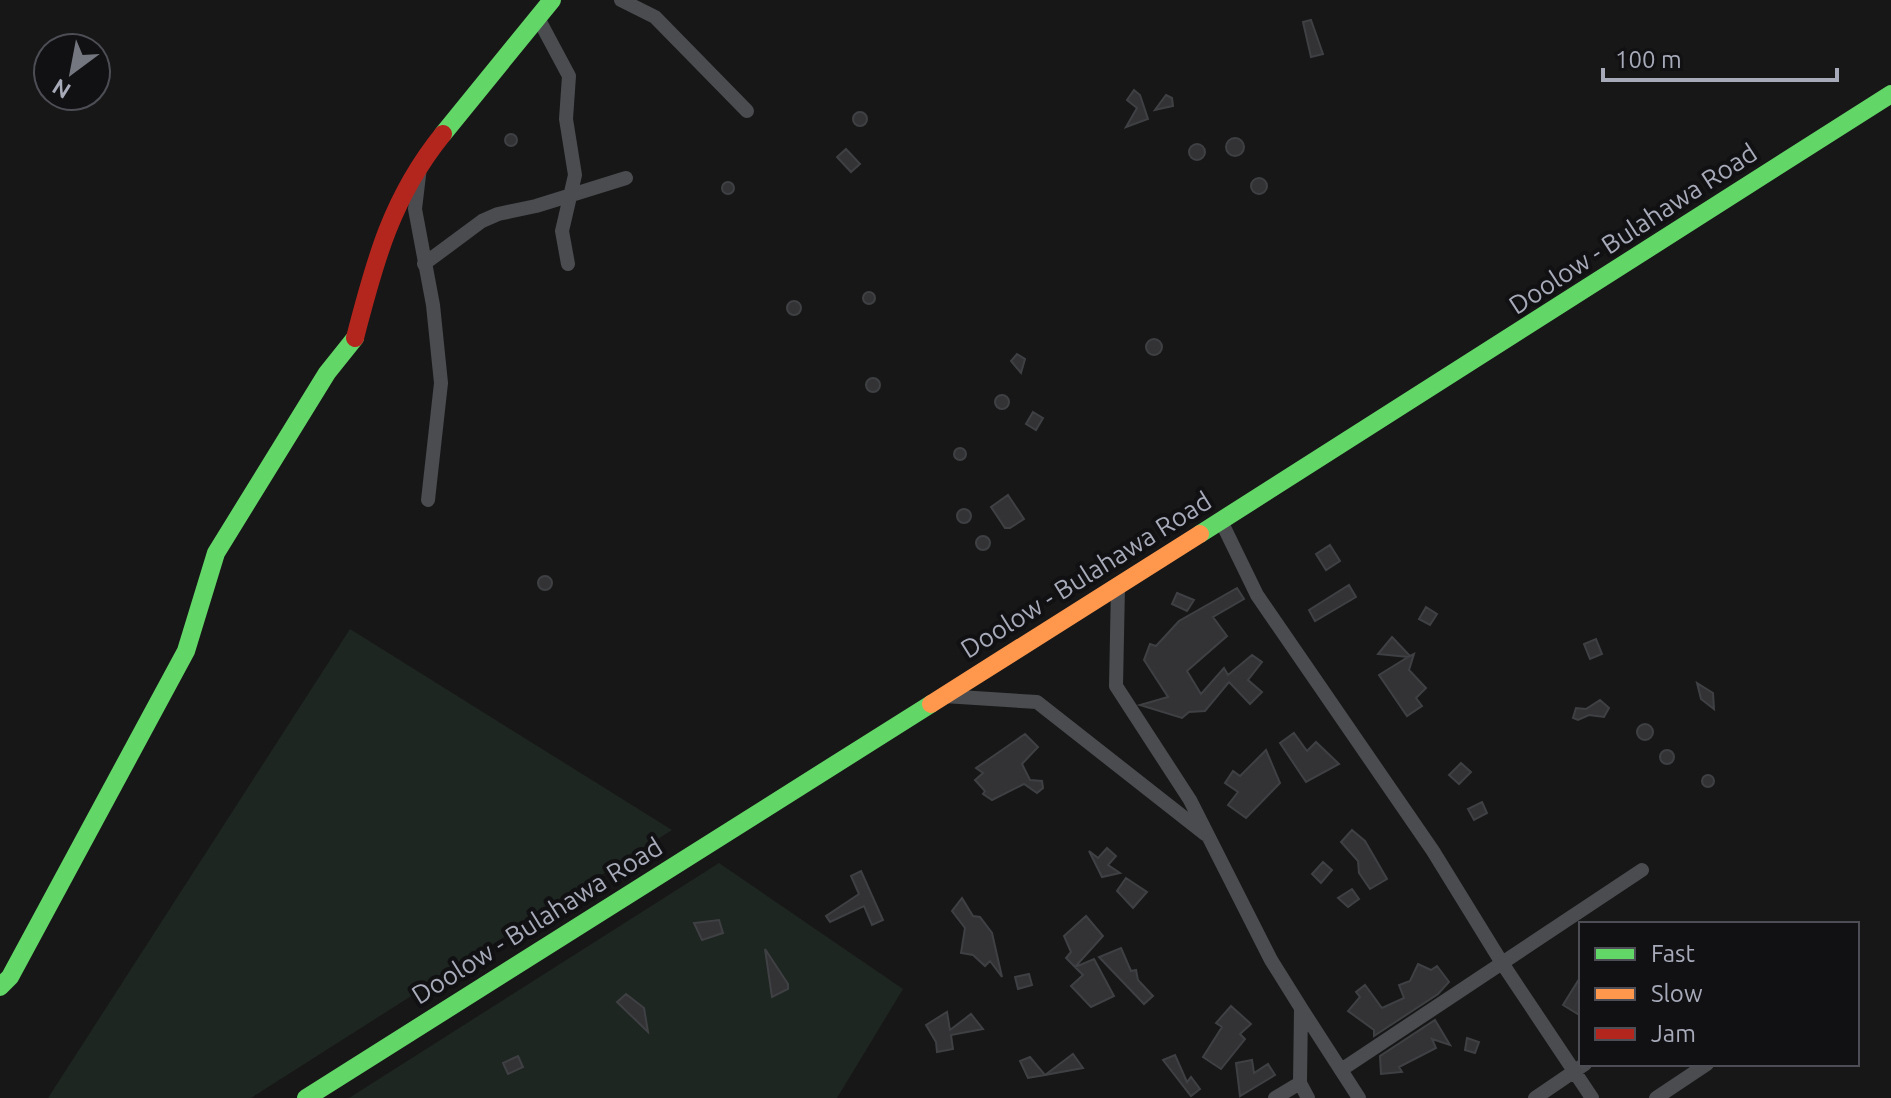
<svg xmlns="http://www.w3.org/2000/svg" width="1891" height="1098" font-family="Ubuntu,sans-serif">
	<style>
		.grass { fill: #1e2621 }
		.building { fill: #333335; stroke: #3f4043; stroke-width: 2 }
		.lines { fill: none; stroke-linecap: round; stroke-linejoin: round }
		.street { stroke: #4a4c50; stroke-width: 14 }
		.fast { stroke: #63d668; stroke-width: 18 }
		.slow { stroke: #ff974d; stroke-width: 18 }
		.jam { stroke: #b3261e; stroke-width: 18 }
		.labels { text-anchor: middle; stroke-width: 8; stroke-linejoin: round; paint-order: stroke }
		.street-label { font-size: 26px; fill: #a7aab9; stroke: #111113 }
	</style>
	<rect width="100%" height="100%" fill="#171717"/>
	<path class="grass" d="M350 629 672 830 251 1098H48Z
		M719 863 903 989 837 1098H349Z"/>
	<path class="building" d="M1311 20 1323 54 1311 57 1303 22Z
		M1134 90 1140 95 1148 119 1126 127 1137 108 1127 100Z
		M1166 95 1172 98 1173 106 1155 110Z
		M853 119a7 7 0 1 1 14 0a7 7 0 1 1-14 0Z
		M505 140a6 6 0 1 1 12 0a6 6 0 1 1-12 0Z
		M1226 147a9 9 0 1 1 18 0a9 9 0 1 1-18 0Z
		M1189 152a8 8 0 1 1 16 0a8 8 0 1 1-16 0Z
		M846 149 860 164 851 172 837 157Z
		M1251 186a8 8 0 1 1 16 0a8 8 0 1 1-16 0Z
		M722 188a6 6 0 1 1 12 0a6 6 0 1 1-12 0Z
		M863 298a6 6 0 1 1 12 0a6 6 0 1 1-12 0Z
		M787 308a7 7 0 1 1 14 0a7 7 0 1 1-14 0Z
		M1146 347a8 8 0 1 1 16 0a8 8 0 1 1-16 0Z
		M1017 354 1025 359 1021 373 1011 361Z
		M866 385a7 7 0 1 1 14 0a7 7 0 1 1-14 0Z
		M995 402a7 7 0 1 1 14 0a7 7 0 1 1-14 0Z
		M1033 412 1043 418 1036 430 1026 424Z
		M954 454a6 6 0 1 1 12 0a6 6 0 1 1-12 0Z
		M1008 495 1024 519 1010 528H1005L991 507Z
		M957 516a7 7 0 1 1 14 0a7 7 0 1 1-14 0Z
		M976 543a7 7 0 1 1 14 0a7 7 0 1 1-14 0Z
		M1330 545 1340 561 1326 570 1316 554Z
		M538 583a7 7 0 1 1 14 0a7 7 0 1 1-14 0Z
		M1349 585 1356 597 1315 621 1309 610Z
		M1237 588 1244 599 1213 617 1227 636 1187 671 1201 694 1224 668 1228 675 1252 655 1262 662 1248 680 1262 692 1250 704 1229 682 1205 711 1189 712 1182 718 1140 705 1168 697 1144 660 1150 644 1156 646 1179 621Z
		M1177 593 1194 600 1187 611 1172 604Z
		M1426 607 1437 614 1430 625 1419 619Z
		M1392 637 1410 656 1414 654 1409 670 1426 688 1416 698 1422 706 1407 716 1379 675 1408 657 1378 654Z
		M1596 639 1602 654 1590 659 1584 644Z
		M1697 683 1713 693 1714 709 1701 699Z
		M1600 700 1609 708 1604 717 1589 715 1578 720 1573 718 1576 708 1586 709Z
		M1637 732a8 8 0 1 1 16 0a8 8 0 1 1-16 0Z
		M1294 733 1307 751 1316 742 1339 764 1306 782 1280 743Z
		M1025 734 1038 747 1022 764 1030 780 1042 781 1043 788 1037 793 1024 784 992 800 983 794 985 791 975 780 983 773 976 768Z
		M1660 757a7 7 0 1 1 14 0a7 7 0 1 1-14 0Z
		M1266 750 1280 783 1246 818 1228 805 1238 792 1225 783 1233 771 1240 776Z
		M1461 763 1471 772 1459 784 1449 775Z
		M1702 781a6 6 0 1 1 12 0a6 6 0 1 1-12 0Z
		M1482 802 1487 813 1474 820 1468 809Z
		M1352 830 1365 841 1387 879 1370 889 1359 873 1358 861 1341 842Z
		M1107 848 1116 856 1108 865 1120 873 1102 877 1089 851 1098 858Z
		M1323 862 1332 870 1321 883 1312 874Z
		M861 871 883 920 872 925 864 906 830 922 826 916 859 894 851 876Z
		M1126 878 1147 892 1133 908 1117 891Z
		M1352 889 1359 899 1348 907 1338 898Z
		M962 898 973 916 980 917 992 933 1002 977 990 961 985 966 973 955 961 953 965 928 952 911Z
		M1086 916 1103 936 1075 967 1066 958 1071 952 1064 936Z
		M719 920 723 933 702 940 694 923Z
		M1121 948 1131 971 1136 970 1138 980 1153 996 1144 1004 1099 957Z
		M765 949 788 984V989L772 997Z
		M1094 959 1114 996 1091 1007 1071 986 1083 975 1075 967Z
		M1418 964 1431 970 1437 966 1449 982 1438 994 1374 1036V1030L1348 1011 1360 997 1356 992 1365 985 1382 1008 1404 998 1399 985 1410 981Z
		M1029 974 1032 985 1018 989 1015 977Z
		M1581 976V1016L1563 1005Z
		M626 994 644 1008 648 1032 617 1002Z
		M1231 1006 1251 1024 1240 1034 1245 1039 1221 1069 1203 1057 1222 1027 1216 1023Z
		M947 1012 950 1030 971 1014 983 1029 951 1035 953 1049 937 1052 936 1042 926 1025Z
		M1435 1020 1450 1045 1432 1039 1436 1048 1399 1067 1402 1072 1381 1074 1380 1056Z
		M1467 1038 1479 1042 1475 1053 1465 1050Z
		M1073 1054 1083 1068 1045 1075Z
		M1175 1055 1187 1082 1191 1077 1200 1089 1191 1096 1163 1060Z
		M518 1056 523 1067 508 1074 503 1063Z
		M1030 1057 1045 1075 1028 1078 1020 1061Z
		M1252 1060 1254 1073 1268 1064 1275 1075 1240 1096 1236 1063Z"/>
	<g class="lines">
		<path class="street" d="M621 0 655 17 747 111
			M538 18 569 76 566 119 575 175 562 231 568 264
			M420 167 415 209 433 305 441 383 428 500
			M424 264 482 221 498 214 536 206 626 178
			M1221 521 1257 595 1433 851 1502 963 1592 1098
			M1118 586 1116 686 1190 800 1271 960 1301 1008 1300 1083 1308 1098
			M944 696 1037 702 1205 834
			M1301 1008 1359 1098
			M1341 1070 1642 870
			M1275 1098 1300 1083
			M1535 1098 1585 1064
			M1656 1098 1707 1064"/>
		<path class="fast" d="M443 134 552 0
			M1200 534 1891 94
			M0 987 10 977 186 651 216 553 327 373 355 338
			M306 1098 931 704"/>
		<path class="slow" d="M931 704 1200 534"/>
		<path class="jam" d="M355 338C375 260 392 197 443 134"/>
	</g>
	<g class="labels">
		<g class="street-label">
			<text transform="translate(1633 229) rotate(-33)" y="9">Doolow - Bulahawa Road</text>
			<text transform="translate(1086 575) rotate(-32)" y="9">Doolow - Bulahawa Road</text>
			<text transform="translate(537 921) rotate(-32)" y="9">Doolow - Bulahawa Road</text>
		</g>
	</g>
	<rect x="1579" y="922" width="280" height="144" fill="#111113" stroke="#4d4e55" stroke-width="2"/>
	<rect x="1595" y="948" width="40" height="12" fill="#63d668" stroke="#4d4e55" stroke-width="2"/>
	<text x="1651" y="962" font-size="24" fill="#a7aab9">Fast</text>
	<rect x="1595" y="988" width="40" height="12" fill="#ff974d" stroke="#4d4e55" stroke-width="2"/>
	<text x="1651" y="1002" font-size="24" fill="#a7aab9">Slow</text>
	<rect x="1595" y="1028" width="40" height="12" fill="#b3261e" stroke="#4d4e55" stroke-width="2"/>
	<text x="1651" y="1042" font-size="24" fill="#a7aab9">Jam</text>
	<g transform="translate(72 72) rotate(212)"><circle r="38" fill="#111113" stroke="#4d4e55" stroke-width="2"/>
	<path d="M0-6L14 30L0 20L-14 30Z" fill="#757780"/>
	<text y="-12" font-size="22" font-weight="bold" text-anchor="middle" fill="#a7aab9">N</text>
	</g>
	<path d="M1603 68v12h234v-12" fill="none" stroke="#a7aab9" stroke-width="4"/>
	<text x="1615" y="68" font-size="24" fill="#a7aab9" stroke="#111113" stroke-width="6" paint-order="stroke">100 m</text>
</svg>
